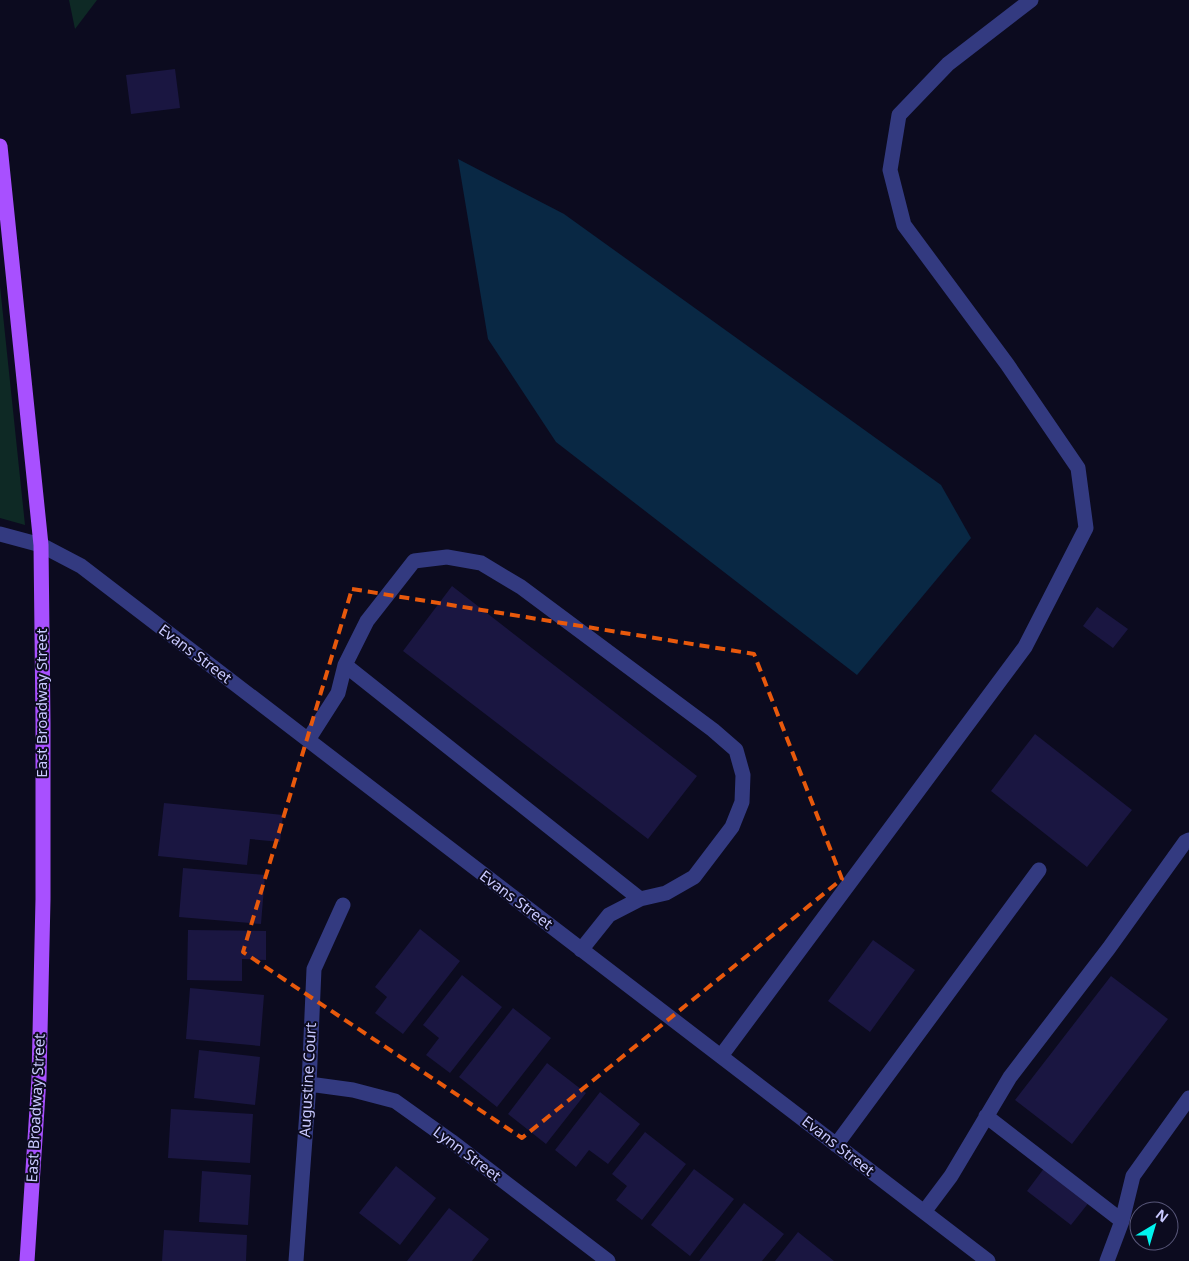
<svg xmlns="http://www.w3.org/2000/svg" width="1189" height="1261" font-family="'Noto Sans',sans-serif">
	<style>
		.green { fill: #0e2925 }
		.water { fill: #092844 }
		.building { fill: #1a1641 }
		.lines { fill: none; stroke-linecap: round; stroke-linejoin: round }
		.minor { stroke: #333a80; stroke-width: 15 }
		.major { stroke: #a850ff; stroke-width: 15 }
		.marked { fill: none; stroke: #e8590c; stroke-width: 4; stroke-dasharray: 10 6; stroke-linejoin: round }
		.labels { text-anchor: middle; stroke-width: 4; stroke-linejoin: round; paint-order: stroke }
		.street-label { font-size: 15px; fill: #c9c9ff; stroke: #0c0b1f }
	</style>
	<rect width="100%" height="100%" fill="#0c0b1f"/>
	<path class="green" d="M69 0H97L75 29Z
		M0 286 25 525 0 518Z"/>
	<path class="water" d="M458 159 564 214 941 485 971 538 857 675 556 442 488 339Z"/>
	<path class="building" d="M175 69 180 108 131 114 126 75Z
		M452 586 697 776 648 839 403 651Z
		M1097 607 1128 629 1113 648 1083 626Z
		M1035 734 1132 810 1087 867 991 791Z
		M164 803 283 815 280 842 250 839 247 865 158 856Z
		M183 868 265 875 261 924 179 917Z
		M420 929 460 961 403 1034 375 1013 387 997 375 987Z
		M188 930 266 931V960L242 959V981L187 980Z
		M873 940 915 970 870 1032 828 1001Z
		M462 975 502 1007 450 1073 426 1055 439 1038 423 1025Z
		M1111 976 1168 1019 1072 1144 1015 1100Z
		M190 988 264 995 260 1046 186 1039Z
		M513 1008 551 1038 497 1107 459 1077Z
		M199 1050 260 1057 255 1105 194 1098Z
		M547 1063 586 1093 546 1144 508 1114Z
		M600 1092 640 1124 608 1164 589 1150 576 1167 555 1150Z
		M171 1109 253 1114 250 1163 168 1158Z
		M645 1132 686 1164 642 1220 616 1200 627 1186 612 1174Z
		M396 1166 436 1198 400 1245 359 1213Z
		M1045 1167 1090 1201 1071 1225 1027 1191Z
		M694 1169 734 1199 690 1256 651 1225Z
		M202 1171 251 1175 248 1225 199 1222Z
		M744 1203 784 1234 762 1261H699Z
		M449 1208 489 1239 472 1261H407Z
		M164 1230 247 1235 246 1261H162Z
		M798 1232 834 1261H775Z"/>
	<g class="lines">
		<path class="minor" d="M0 534 41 545 81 566 988 1261
			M345 665 640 899
			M308 740 338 693 345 665 367 621 414 561 447 557 481 563 521 587 713 730 736 750 743 775 742 802 732 827 694 877 666 893 640 899 609 915 581 950
			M721 1056 1025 647 1086 528 1078 468 1007 364 904 225 890 170 899 115 948 64 1031 0
			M309 1084 353 1090 395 1101 451 1141 608 1261
			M986 1116 1122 1221
			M836 1145 1039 870
			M924 1212 951 1176 1010 1077 1109 948 1185 842 1189 840
			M296 1261 309 1084 314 969 343 905
			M1107 1261 1122 1221 1133 1176 1189 1098"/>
		<path class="major" d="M0 146 41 545 43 723V899L39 1078 27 1261"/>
	</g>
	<path class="marked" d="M352 589 754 654 842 879 522 1138 243 952Z"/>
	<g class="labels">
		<g class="street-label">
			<text transform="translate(195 654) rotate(37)" y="5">Evans Street</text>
			<text transform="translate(42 703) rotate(-90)" y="5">East Broadway Street</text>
			<text transform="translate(516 900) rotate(37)" y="5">Evans Street</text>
			<text transform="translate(308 1080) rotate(-87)" y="5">Augustine Court</text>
			<text transform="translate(36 1108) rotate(-87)" y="5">East Broadway Street</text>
			<text transform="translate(838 1146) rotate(38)" y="5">Evans Street</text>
			<text transform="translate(467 1154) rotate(37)" y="5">Lynn Street</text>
		</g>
	</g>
	<g transform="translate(1154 1226) rotate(38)"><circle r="24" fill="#0c0b1f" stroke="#585779"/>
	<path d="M0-4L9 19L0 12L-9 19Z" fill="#00f4ee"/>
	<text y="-8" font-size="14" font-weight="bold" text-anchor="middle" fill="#c9c9ff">N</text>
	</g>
</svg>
